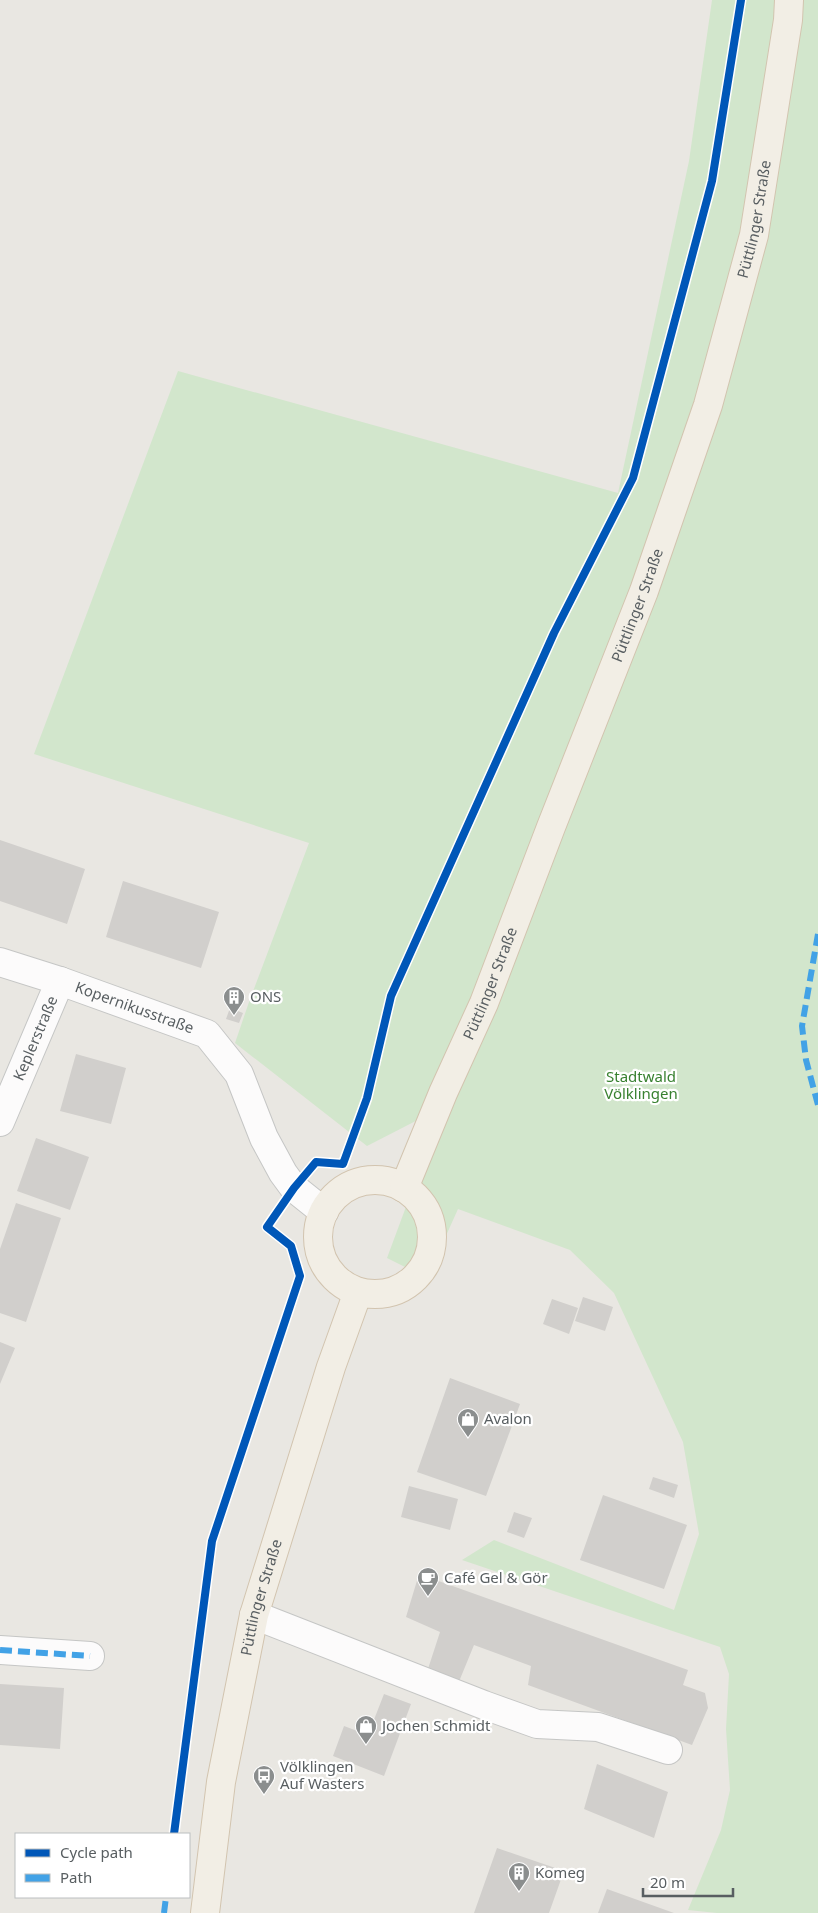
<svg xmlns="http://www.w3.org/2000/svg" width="818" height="1913" font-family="'Noto Sans',sans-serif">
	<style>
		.green { fill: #d2e6cc }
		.building { fill: #d1cfcc }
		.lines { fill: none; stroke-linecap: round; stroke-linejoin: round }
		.minor-casing { stroke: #c5c6c5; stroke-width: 30 }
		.major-casing { stroke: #d2c4af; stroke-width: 30 }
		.minor { stroke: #fcfbfb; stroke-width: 28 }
		.major { stroke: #f2eee5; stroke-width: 28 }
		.quiet { stroke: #42a2e6; stroke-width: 6; stroke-dasharray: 12 6; stroke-linecap: butt }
		.cycleway-casing { stroke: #fff; stroke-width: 11 }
		.cycleway { stroke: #0057b8; stroke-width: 8 }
		.labels { text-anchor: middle; stroke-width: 4.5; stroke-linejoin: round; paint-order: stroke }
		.street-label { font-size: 15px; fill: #585e61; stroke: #fff }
		.poi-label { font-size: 15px; fill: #585e61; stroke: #fff; text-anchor: start }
		.park-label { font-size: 15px; fill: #388130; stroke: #fff }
	</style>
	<rect width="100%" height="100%" fill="#e9e7e2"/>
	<path class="green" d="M712 0H818V1913H717L688 1910 721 1830 730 1790 726 1729 729 1674 720 1647 462 1560 494 1540 674 1610 699 1534 683 1442 614 1293 570 1250 458 1209 427 1278 387 1258 443 1107 367 1146 235 1043 249 1002 309 843 34 754 178 371 618 493 689 161Z"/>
	<path class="building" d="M0 840 85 869 67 924 0 901Z
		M123 881 219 912 201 968 106 937Z
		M230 1008 243 1013 239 1023 226 1019Z
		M76 1054 126 1068 111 1124 60 1111Z
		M36 1138 89 1157 70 1210 17 1191Z
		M16 1203 61 1218 26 1322 0 1313V1249Z
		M583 1297 613 1307 605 1331 575 1321Z
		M552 1299 578 1308 569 1334 543 1324Z
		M0 1342 15 1348 0 1384Z
		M450 1378 520 1404 486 1496 417 1472Z
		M653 1477 678 1485 674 1498 649 1489Z
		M409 1486 458 1499 450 1530 401 1517Z
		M603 1495 687 1525 664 1589 580 1560Z
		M514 1512 532 1518 524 1538 507 1532Z
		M419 1574 688 1670 683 1685 705 1693 708 1708 692 1745 528 1685 531 1666 474 1645 458 1684 427 1672 440 1632 406 1617Z
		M0 1684 64 1688 60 1749 0 1745Z
		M384 1694 411 1704 384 1776 333 1756 344 1726 368 1735Z
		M597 1764 668 1792 654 1838 584 1809Z
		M497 1848 564 1871 549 1913H474Z
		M607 1889 674 1913H598Z"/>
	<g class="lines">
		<g class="minor-casing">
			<g id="minor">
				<path id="s1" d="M0 962 60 981 207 1034 239 1074 264 1138 283 1173 294 1188 324 1212"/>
				<path id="s2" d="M0 1122 60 981"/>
				<path d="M254 1615 484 1705 537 1724 598 1727 668 1750"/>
				<path d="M0 1650 90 1656"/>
			</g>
		</g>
		<g class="major-casing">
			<g id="major">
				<circle cx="375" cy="1237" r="57"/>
				<path id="s3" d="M404 1188 443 1093 484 1003 551 827 644 591 708 405 754 235 788 20 789 0"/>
				<path id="s4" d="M205 1913 221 1782 254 1615 331 1367 358 1292"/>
			</g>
		</g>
		<use href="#minor" class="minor"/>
		<use href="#major" class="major"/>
		<path class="quiet" d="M818 934 802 1026 806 1060 818 1105
			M0 1650 90 1656
			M164 1913 166 1897"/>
		<g class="cycleway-casing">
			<path id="cycleway" d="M174 1834 212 1541 300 1276 291 1246 267 1227 294 1188 316 1162 343 1164 367 1098 391 996 554 633 633 478 712 181 741 0"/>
		</g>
		<use href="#cycleway" class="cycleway"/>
	</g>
	<defs>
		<g id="building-pin" transform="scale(1.125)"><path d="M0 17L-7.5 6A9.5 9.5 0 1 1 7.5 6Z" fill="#8b8e8e" stroke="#fff"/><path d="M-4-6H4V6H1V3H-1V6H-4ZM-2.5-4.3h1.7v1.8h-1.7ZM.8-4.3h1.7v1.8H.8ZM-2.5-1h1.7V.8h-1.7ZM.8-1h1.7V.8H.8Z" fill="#fff"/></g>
		<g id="shop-pin" transform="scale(1.125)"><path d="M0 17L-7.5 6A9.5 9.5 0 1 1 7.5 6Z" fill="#8b8e8e" stroke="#fff"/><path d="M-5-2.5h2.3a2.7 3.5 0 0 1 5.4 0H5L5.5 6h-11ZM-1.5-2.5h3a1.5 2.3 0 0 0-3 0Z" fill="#fff"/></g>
		<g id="cafe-pin" transform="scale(1.125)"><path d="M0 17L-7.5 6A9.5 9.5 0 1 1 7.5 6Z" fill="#8b8e8e" stroke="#fff"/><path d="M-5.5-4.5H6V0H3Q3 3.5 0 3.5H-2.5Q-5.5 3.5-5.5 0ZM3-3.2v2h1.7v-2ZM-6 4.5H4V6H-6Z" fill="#fff"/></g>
		<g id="bus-pin" transform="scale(1.125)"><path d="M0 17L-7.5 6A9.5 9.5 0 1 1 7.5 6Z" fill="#8b8e8e" stroke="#fff"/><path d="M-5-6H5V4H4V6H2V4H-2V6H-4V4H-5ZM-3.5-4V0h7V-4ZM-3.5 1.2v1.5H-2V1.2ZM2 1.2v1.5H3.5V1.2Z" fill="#fff"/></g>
	</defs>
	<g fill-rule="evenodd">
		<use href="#building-pin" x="234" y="997"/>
		<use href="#shop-pin" x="468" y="1419"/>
		<use href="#cafe-pin" x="428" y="1578"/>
		<use href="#shop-pin" x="366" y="1726"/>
		<use href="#bus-pin" x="264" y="1776"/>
		<use href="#building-pin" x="519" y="1873"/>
	</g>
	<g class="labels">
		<g class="street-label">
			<text dy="5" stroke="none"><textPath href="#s3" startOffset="1032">Püttlinger Straße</textPath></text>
			<text dy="5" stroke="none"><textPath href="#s3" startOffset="628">Püttlinger Straße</textPath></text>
			<text dy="5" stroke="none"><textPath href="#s3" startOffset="222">Püttlinger Straße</textPath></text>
			<text dy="5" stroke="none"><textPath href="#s1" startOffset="142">Kopernikusstraße</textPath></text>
			<text dy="5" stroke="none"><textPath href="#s2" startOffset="91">Keplerstraße</textPath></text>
			<text dy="5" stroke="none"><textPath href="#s4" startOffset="321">Püttlinger Straße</textPath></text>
		</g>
		<g class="poi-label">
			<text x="250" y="1002">ONS</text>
			<text x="484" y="1424">Avalon</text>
			<text x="444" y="1583">Café Gel &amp; Gör</text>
			<text x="382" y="1731">Jochen Schmidt</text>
			<text x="280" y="1772">Völklingen<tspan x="280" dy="17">Auf Wasters</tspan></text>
			<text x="535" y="1878">Komeg</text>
		</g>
		<g class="park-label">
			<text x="641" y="1082">Stadtwald<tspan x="641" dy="17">Völklingen</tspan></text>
		</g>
	</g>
	<rect x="15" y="1833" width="175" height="65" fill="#ffffff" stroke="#bcbfc0"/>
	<rect x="25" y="1849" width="25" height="8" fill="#0057b8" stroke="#bcbfc0"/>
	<text x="60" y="1858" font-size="15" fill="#585e61">Cycle path</text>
	<rect x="25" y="1874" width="25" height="8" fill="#42a2e6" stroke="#bcbfc0"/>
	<text x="60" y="1883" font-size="15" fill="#585e61">Path</text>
	<path d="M643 1888v8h90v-8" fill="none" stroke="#585e61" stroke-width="2.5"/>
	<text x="650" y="1888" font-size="15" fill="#585e61" stroke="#ffffff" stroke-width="4" paint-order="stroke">20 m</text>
</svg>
